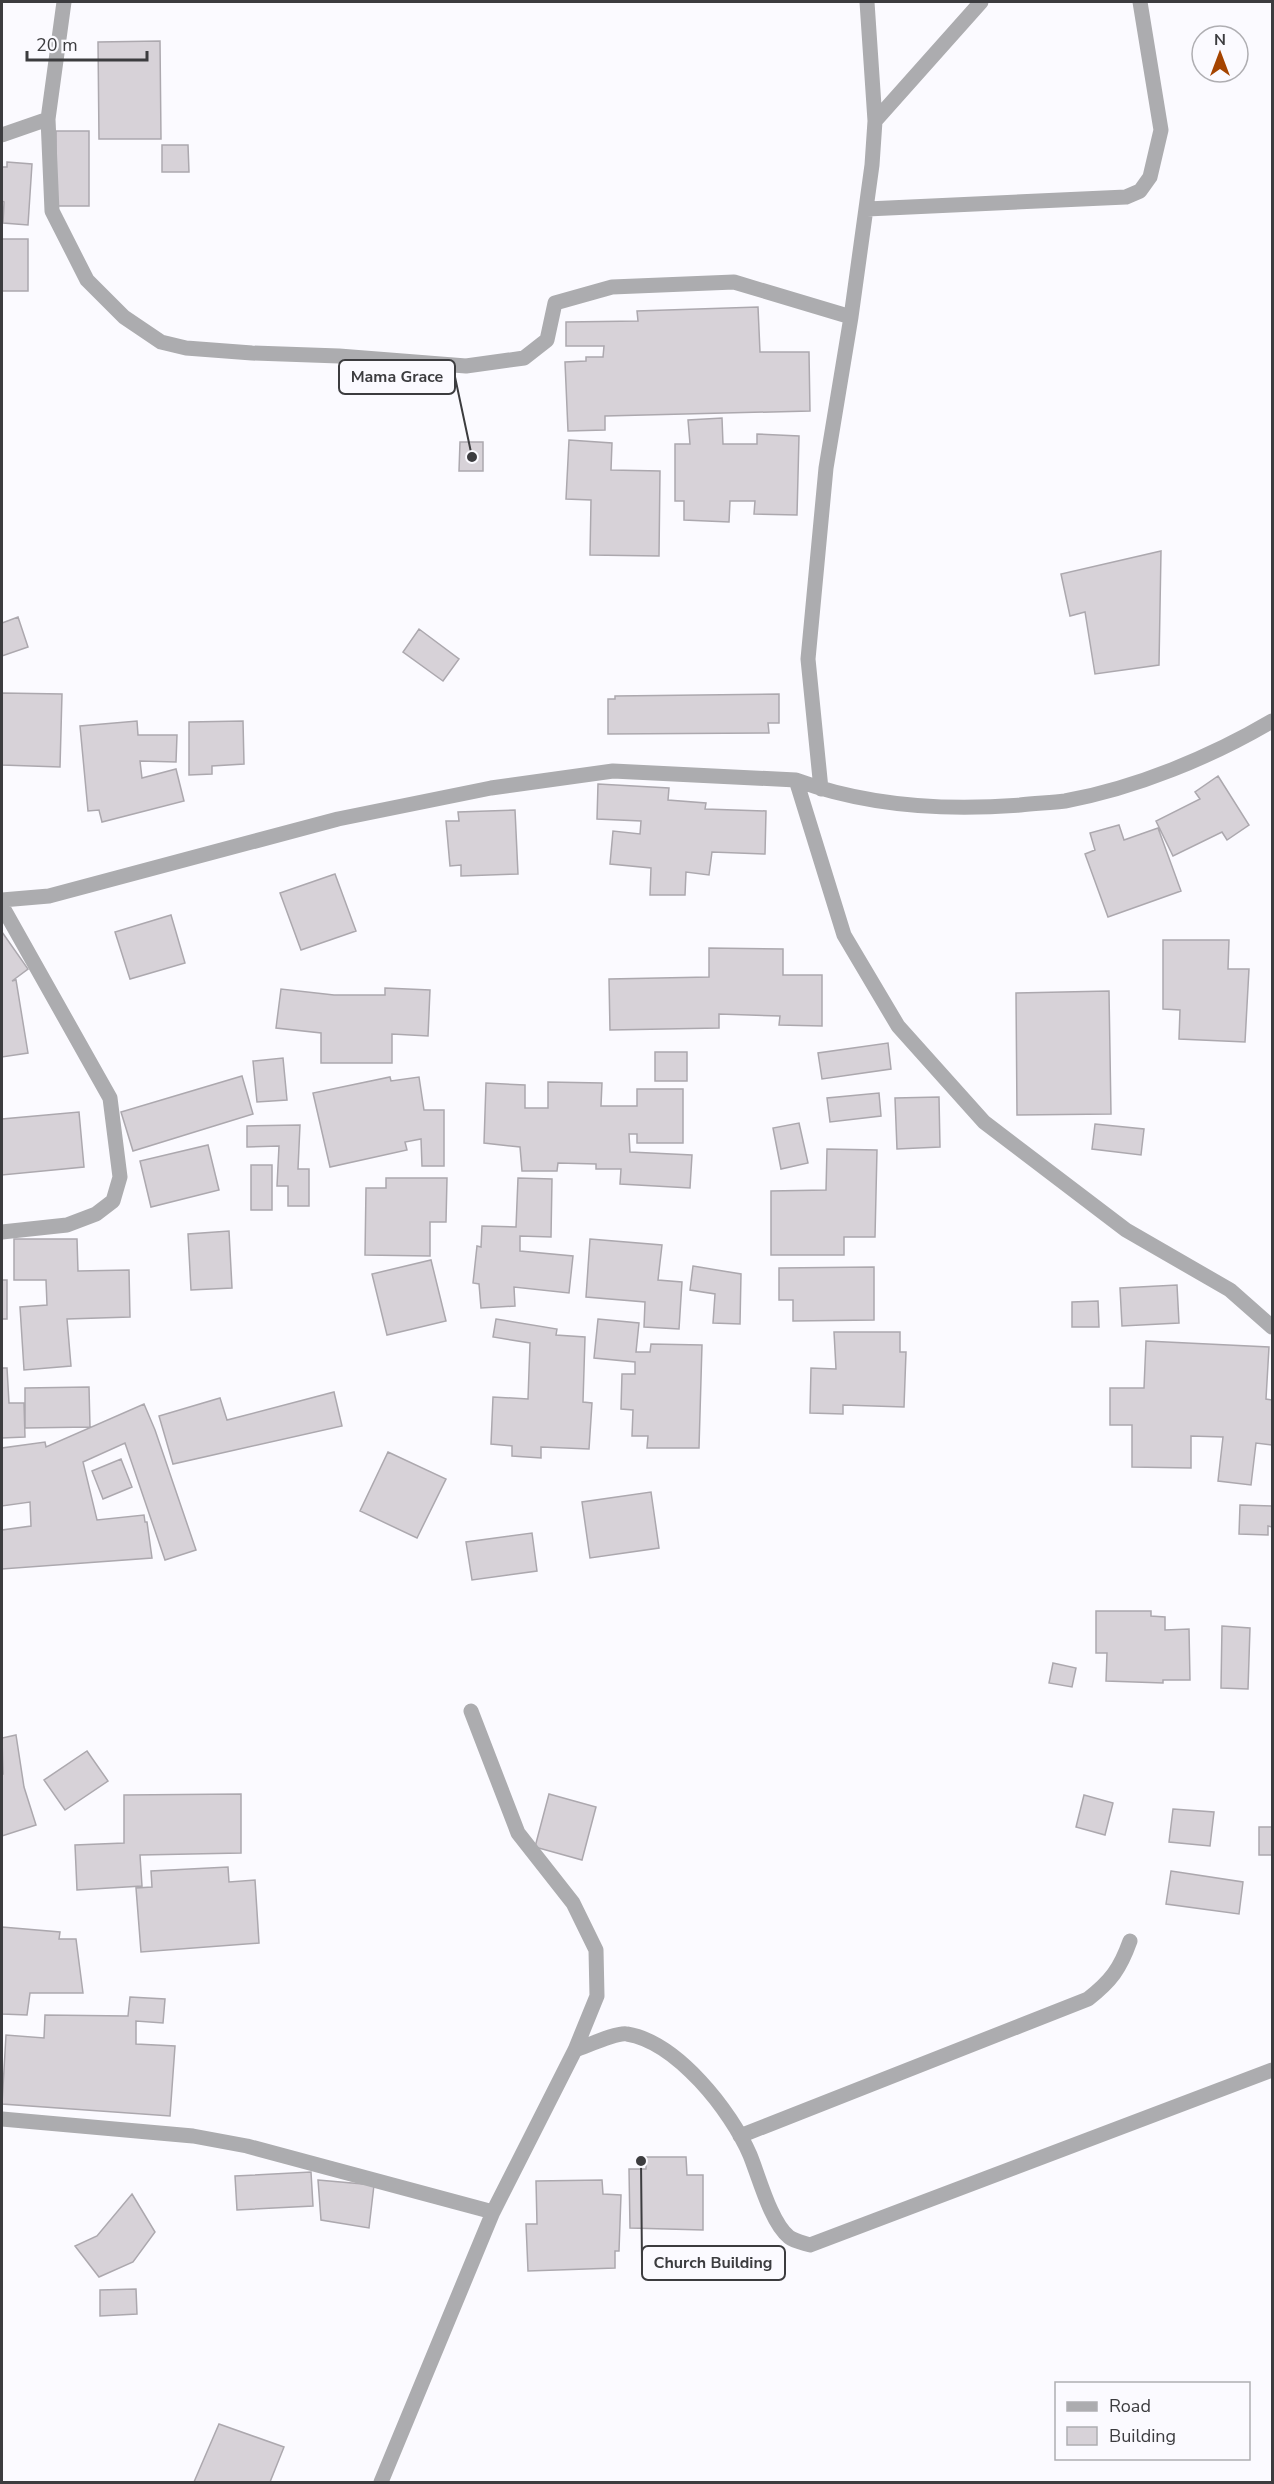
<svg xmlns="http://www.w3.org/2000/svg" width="1274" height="2484" font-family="'Nunito Sans',sans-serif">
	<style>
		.building { fill: #d7d2d8; stroke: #aca8ae; stroke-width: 1.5 }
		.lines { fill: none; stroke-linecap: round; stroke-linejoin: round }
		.street { stroke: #acacaf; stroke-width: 15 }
		.leader { fill: none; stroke: #3c3c3f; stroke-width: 2 }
		.callout-dot { fill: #3c3c3f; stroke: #fbfaff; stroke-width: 2 }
		.callout { fill: #fbfaff; stroke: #3c3c3f; stroke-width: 2 }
		.callout-label { font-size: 16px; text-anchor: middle; font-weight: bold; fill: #3c3c3f }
	</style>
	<rect width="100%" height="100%" fill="#fbfaff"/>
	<path class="building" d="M160 41 161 139H99L98 42Z
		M56 131H89V206H56Z
		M162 145H188L189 172H162Z
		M7 162 32 164 28 225 3 223 4 202 2 201V167H7Z
		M2 239H28V291H2Z
		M758 307 760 352H809L810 411 605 416V430L568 431 565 362 586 361V357H603L604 346H566V322L638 321 637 311Z
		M722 418 723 444H757V434L799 436 797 515 754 514 755 501H730L729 522 684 520V501H675V444H690L688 420Z
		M569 440 612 443 611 470 660 471 659 556 590 555 591 500 566 499Z
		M460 442H483V471H459Z
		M1161 551 1159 665 1095 674 1085 612 1070 616 1061 574Z
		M18 617 28 647 2 656V623Z
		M419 629 459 659 443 681 403 652Z
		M2 693 62 694 60 767 2 765Z
		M779 694V723H768L769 733 608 734V699H615V696Z
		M137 721 138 735H177L176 762 140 761 142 778 176 769 184 801 102 822 99 810 88 811 80 726Z
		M243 721 244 764 212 766V774L189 775V722Z
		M1218 776 1249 825 1227 840 1222 832 1173 856 1156 821 1200 799 1195 792Z
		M598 784 669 788 668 800 706 803 705 809 766 811 765 854 712 852 709 875 686 872 685 895H650L651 868 610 864 613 831 640 834 641 821 597 819Z
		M515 810 518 874 461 876V865L450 866 446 821H459L458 812Z
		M1119 825 1124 840 1158 828 1181 891 1108 917 1085 854 1095 850 1090 833Z
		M335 874 356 931 301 950 280 893Z
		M171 915 185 963 130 979 115 932Z
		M2 932 28 969 12 981 16 980 28 1053 2 1057Z
		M1163 940H1229L1228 969H1249L1245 1042 1179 1039 1180 1010 1163 1009Z
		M709 948 783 949V975H822V1026L779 1025 780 1016 719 1014V1028L610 1030 609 979 709 977Z
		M385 988 430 990 428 1036 392 1034V1063H321V1033L276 1028 281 989 334 995H385Z
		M1109 991 1111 1114 1017 1115 1016 993Z
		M888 1043 891 1069 822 1079 818 1053Z
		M655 1052H687V1081H655Z
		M283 1058 287 1100 257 1102 253 1061Z
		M242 1076 253 1114 133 1151 121 1112Z
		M390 1077 391 1081 419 1077 424 1110H444V1166H422L421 1139 405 1142 407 1150 330 1167 313 1093Z
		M548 1082 602 1083 601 1106H637V1089H683V1143H637V1134H629L630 1152 692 1155 690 1188 620 1184 621 1169H596V1164L558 1163 557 1171H522L520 1147 484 1143 486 1083 525 1085V1108H548Z
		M879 1093 881 1116 830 1122 827 1098Z
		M939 1097 940 1147 897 1149 895 1098Z
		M79 1112 84 1167 2 1175V1119Z
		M799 1123 808 1163 781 1169 773 1128Z
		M1095 1124 1144 1129 1141 1155 1092 1149Z
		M300 1125 298 1169H309V1206H288V1186H277L279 1146 247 1147V1126Z
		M208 1145 219 1190 151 1207 140 1161Z
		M827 1149 877 1150 875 1237H844V1255H771V1191L826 1190Z
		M251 1165H272V1210H251Z
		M386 1178H447L446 1222H430V1256L365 1255 366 1188H386Z
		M518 1178 552 1179 551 1237 520 1236V1251L573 1256 569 1293 514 1287 515 1306 481 1308 479 1284 473 1283 477 1246 481 1247 482 1226 516 1227Z
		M229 1231 232 1288 191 1290 188 1234Z
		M14 1239H77L78 1271 129 1270 130 1317 67 1319 71 1366 24 1370 20 1307 47 1305 46 1280H14Z
		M590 1239 662 1245 658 1280 682 1282 679 1329 644 1327 645 1302 586 1297Z
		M431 1260 446 1321 387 1335 372 1274Z
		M693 1266 741 1274 740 1324 713 1323 715 1294 690 1290Z
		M874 1267V1320L793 1321V1300H779V1268Z
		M2 1280H7V1319H2Z
		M1177 1285 1179 1323 1122 1326 1120 1288Z
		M1098 1301 1099 1327H1072V1302Z
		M496 1319 557 1329 556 1335 585 1337 583 1402 592 1403 589 1449 541 1447V1458L512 1456V1446L491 1444 493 1397 528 1399 530 1343 493 1337Z
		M598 1319 639 1323 636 1352H650L651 1344 702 1345 699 1448H647L648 1436H632L633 1410 621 1409 622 1374H635V1362L594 1358Z
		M834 1332H900V1352H906L904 1407 843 1405V1414L810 1413 811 1368 836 1369Z
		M1146 1341 1269 1347 1266 1399 1272 1400V1445L1256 1443 1251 1485 1218 1481 1223 1437 1191 1436V1468L1132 1467V1425H1110V1388H1144Z
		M2 1368H7L9 1403H24L25 1437 2 1438Z
		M89 1387 90 1427 25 1428V1388Z
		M334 1392 342 1426 173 1464 159 1416 220 1398 227 1420Z
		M144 1404 155 1430 196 1550 165 1560 125 1443 83 1462 97 1520 144 1515 145 1522H147L152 1558 2 1569V1530L31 1526 30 1502 2 1506V1448L45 1442 46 1447Z
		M388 1452 446 1479 417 1538 360 1511Z
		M121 1459 132 1487 103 1499 92 1471Z
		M651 1492 659 1548 590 1558 582 1502Z
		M1240 1505 1272 1506V1527L1268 1526V1535L1239 1534Z
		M532 1533 537 1571 472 1580 466 1542Z
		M1096 1611H1151V1616L1165 1617V1630L1189 1629 1190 1680H1163V1683L1106 1681 1107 1653H1096Z
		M1222 1626 1250 1628 1248 1689 1221 1688Z
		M1053 1663 1076 1668 1072 1687 1049 1683Z
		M16 1735 24 1787 36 1825 2 1836V1774H3L2 1738Z
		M87 1751 108 1781 65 1810 44 1780Z
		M241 1794V1853L140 1855 142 1886 77 1890 75 1845 124 1843V1795Z
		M549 1794 596 1807 582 1860 535 1847Z
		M1084 1795 1113 1803 1105 1835 1076 1827Z
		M1173 1809 1214 1812 1210 1846 1169 1842Z
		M1259 1827H1272V1855H1259Z
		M228 1867 229 1882 255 1880 259 1943 141 1952 136 1888 152 1887 151 1871Z
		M1171 1871 1243 1882 1239 1914 1166 1904Z
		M2 1927 60 1932 59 1939H76L83 1993H30L27 2015 2 2014Z
		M130 1997 165 1999 163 2023 136 2021V2044L175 2046 170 2116 2 2104 6 2035 44 2038 45 2015 128 2016Z
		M646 2157H686L687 2175H703V2230L630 2228 629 2169H646Z
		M311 2172 313 2206 237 2210 235 2176Z
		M318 2180 374 2185 369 2228 321 2220Z
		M602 2180 603 2194 621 2195 619 2251H615V2268L528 2271 526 2224H537L536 2181Z
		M132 2194 155 2232 133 2262 99 2277 75 2246 97 2236Z
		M136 2289 137 2314 100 2316V2290Z
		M219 2424 284 2447 270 2482H194Z"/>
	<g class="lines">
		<path class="street" d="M64 2 48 119 52 211 87 280 124 317 161 342 186 348 252 353 339 356 466 366 524 358 547 340 555 303 612 287 734 282 851 317
			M875 121 981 2
			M2 135 48 119
			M867 209 1126 197 1140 191 1150 177 1161 130 1140 2
			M796 780 844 935 898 1026 984 1122 1126 1230 1230 1290 1272 1327
			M821 789 808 659 826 468 851 317 872 165 875 121 867 2
			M2 900 49 896 338 819 491 788 613 771 796 780C867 806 945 811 1020 805 1035 803 1051 803 1065 801 1136 788 1211 757 1272 721
			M2 906 110 1098 120 1177 113 1201 96 1214 67 1225 2 1232
			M575 2050C587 2046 617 2032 627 2034 677 2042 731 2111 750 2155 759 2177 771 2223 789 2237 794 2241 804 2243 810 2245L1272 2070
			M2 2119 193 2136 247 2146 493 2212
			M740 2136 1088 1999C1111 1981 1120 1969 1130 1941
			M381 2482 493 2212 575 2050 597 1996 596 1950 573 1903 518 1833 471 1711"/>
	</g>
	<path class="leader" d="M472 457L455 377M641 2161L642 2263"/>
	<g class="callout-dot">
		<circle cx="472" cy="457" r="6"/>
		<circle cx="641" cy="2161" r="6"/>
	</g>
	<g class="callout">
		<rect x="339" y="360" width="116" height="34" rx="6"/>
		<rect x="642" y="2246" width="143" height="34" rx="6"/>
	</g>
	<g class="callout-label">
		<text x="397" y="382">Mama Grace</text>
		<text x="713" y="2268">Church Building</text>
	</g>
	<rect width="1274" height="2484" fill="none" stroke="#3c3c3f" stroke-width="6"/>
	<rect x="1055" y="2382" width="195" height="78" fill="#fbfaff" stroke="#afaeb2" stroke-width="1.5"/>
	<rect x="1067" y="2402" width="30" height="9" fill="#acacaf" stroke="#afaeb2" stroke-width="1.5"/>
	<text x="1109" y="2412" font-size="18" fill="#3c3c3f">Road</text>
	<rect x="1067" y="2427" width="30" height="18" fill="#d7d2d8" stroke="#afaeb2" stroke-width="1.5"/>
	<text x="1109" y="2442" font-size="18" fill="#3c3c3f">Building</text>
	<g transform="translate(1220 54)"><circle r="28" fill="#fbfaff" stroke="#afaeb2" stroke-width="1.5"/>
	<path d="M0-4.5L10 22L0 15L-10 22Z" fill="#a54400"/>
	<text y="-9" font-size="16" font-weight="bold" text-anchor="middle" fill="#3c3c3f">N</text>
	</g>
	<path d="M27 51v9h120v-9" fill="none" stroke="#3c3c3f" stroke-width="3"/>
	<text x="36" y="51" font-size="18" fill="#3c3c3f" stroke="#fbfaff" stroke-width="4.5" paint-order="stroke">20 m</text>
</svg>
